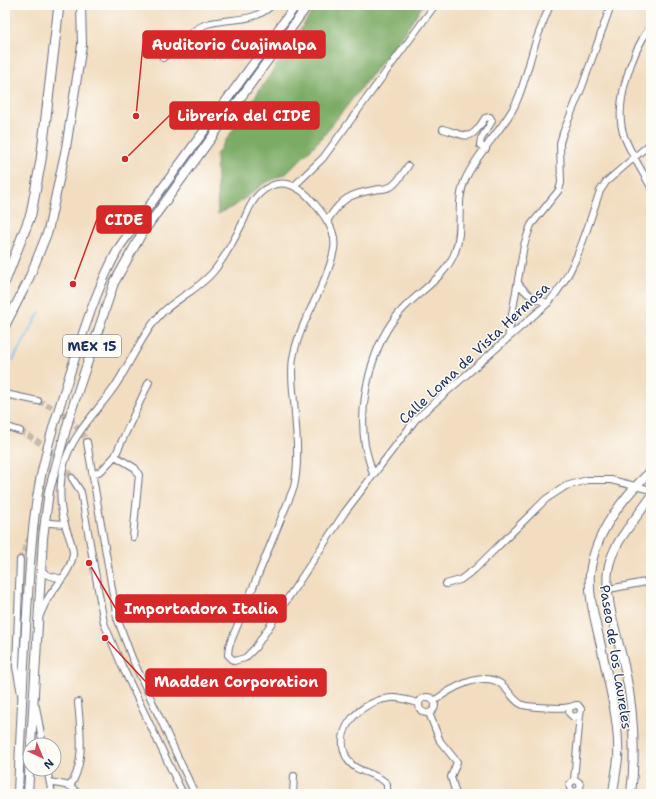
<svg xmlns="http://www.w3.org/2000/svg" width="656" height="799" font-family="'Shantell Sans',sans-serif">
	<style>
		.forest { fill: #7cab65; stroke: #4c6d62 }
		.lines { fill: none; stroke-linecap: round; stroke-linejoin: round }
		.stream { stroke: #76c0ef; stroke-width: 2 }
		.minor-tunnel { stroke: #c7baac; stroke-width: 6; stroke-dasharray: 6 3; stroke-linecap: butt }
		.minor-casing { stroke: #666c80; stroke-width: 8 }
		.major-casing { stroke: #666c80; stroke-width: 10 }
		.highway-casing { stroke: #666c80; stroke-width: 11 }
		.minor { stroke: #fff; stroke-width: 6 }
		.major { stroke: #fff; stroke-width: 8 }
		.highway { stroke: #fff; stroke-width: 9 }
		.labels { text-anchor: middle; stroke-width: 3; stroke-linejoin: round; paint-order: stroke }
		.shield { fill: #fdfcf7; stroke: #5f6c8c; stroke-width: 1 }
		.shield-label { font-size: 13px; font-weight: bold; fill: #1b2f5e }
		.street-label { font-size: 14px; fill: #1b2f5e; stroke: #fdfcf7 }
		.leader { fill: none; stroke: #d62828; stroke-width: 1.5 }
		.callout-dot { fill: #d62828; stroke: #fdfcf7; stroke-width: 1.5 }
		.callout { fill: #d62828; stroke: #d62828; stroke-width: 1.5 }
		.callout-label { font-size: 15px; text-anchor: middle; font-weight: bold; fill: #fff }
	</style>
	<rect width="100%" height="100%" fill="#fdfcf7"/>
	<filter id="ink" filterUnits="userSpaceOnUse"><feTurbulence type="fractalNoise" baseFrequency=".025" numOctaves="2"/><feDisplacementMap in="SourceGraphic" scale="8" xChannelSelector="R" yChannelSelector="G"/><feConvolveMatrix kernelMatrix="1 2 1 2 8 2 1 2 1" color-interpolation-filters="sRGB"/></filter>
	<filter id="wash" filterUnits="userSpaceOnUse"><feTurbulence type="fractalNoise" baseFrequency=".012" numOctaves="4" result="noise"/><feDisplacementMap in="SourceGraphic" scale="16" xChannelSelector="R" yChannelSelector="G"/><feGaussianBlur stdDeviation="0.9" result="paint"/><feColorMatrix in="noise" values="0 0 0 0 0 0 0 0 0 0 0 0 0 0 0 0 0 1.4 0 .05"/><feComposite in="paint" operator="in"/></filter>
	<g filter="url(#wash)">
		<rect width="100%" height="100%" fill="#f2ddc0"/>
		<path class="forest" d="M317 5H423L404 33 321 139 287 173 263 184 236 205 218 214 216 155Z"/>
		<g class="lines">
			<path class="stream" d="M13 360 40 312"/>
		</g>
	</g>
	<g filter="url(#ink)">
		<g class="lines">
			<path class="minor-tunnel" d="M38 401C60 410 76 421 87 442
				M20 431C45 444 55 455 72 478
				M20 560C26 546 31 528 47 524"/>
			<g class="minor-casing">
				<path id="minor" d="M651 26C632 51 613 105 624 136 631 154 642 171 651 187
					M163 58C174 49 193 28 207 24 231 17 252 24 272 5
					M443 129C468 136 470 143 485 118L490 117 492 121 481 139 480 145 486 149
					M295 185 323 158 435 5
					M327 221C341 199 349 194 374 190 380 189 388 189 392 186 399 181 403 173 408 166
					M518 283C527 295 534 299 548 303
					M508 338 524 245 531 225 559 190 561 183 560 143 563 133 582 87 611 5
					M5 394 38 401
					M5 426 20 431
					M87 442 117 618 132 658 195 794
					M115 456 135 468 139 475 133 537
					M373 474C370 464 367 455 365 445 358 403 372 342 401 311 418 292 446 277 455 252 464 229 455 202 465 180 477 153 500 133 514 107 524 88 528 65 535 44 539 31 545 18 550 5
					M93 475 102 470 115 456 149 382
					M72 478 81 492 104 623 122 666 183 794
					M50 523 65 524
					M20 560 16 667 21 694
					M41 570 47 575 62 579
					M446 584 460 580 475 569 546 499 566 486 587 480H611L651 490
					M609 589 651 581
					M40 615C43 608 46 601 50 595 59 582 71 571 73 554 73 544 68 535 65 525 58 504 59 473 68 453 78 429 98 410 113 389 128 368 142 334 159 316 174 299 197 291 213 272 224 259 234 240 242 224 247 214 250 202 259 194 279 175 299 184 314 203 324 215 337 231 334 249 327 287 300 319 293 358 290 377 294 395 295 414 297 438 299 464 294 487L229 646 228 655 234 661 245 658 255 648 345 512 416 419 548 303C577 271 586 230 600 191L606 182 651 143
					M419 705a8 8 0 1 1 16 0a8 8 0 1 1-16 0Z
					M434 701C450 689 482 670 501 684 509 690 514 702 523 705 528 707 564 709 569 707 573 707 573 705 578 705L581 709 580 715 573 717 569 713 570 707
					M36 707 43 745
					M429 713 440 741 457 762 451 777 456 794
					M47 769 52 794
					M574 780 580 715
					M569.5 786a5.5 5.5 0 1 1 11 0a5.5 5.5 0 1 1-11 0Z
					M50 782 70 786 79 794
					M70 786C86 763 80 728 78 702
					M293 794 294 776
					M387 794V784C377 772 357 774 348 760 330 730 362 700 391 698 399 697 410 701 418 703"/>
			</g>
			<g class="major-casing">
				<path id="major" d="M5 326 28 281 48 231 66 148 82 45 81 5
					M31 745 43 538 49 491 70 415 114 283 141 235 308 5
					M18 794C20 738 23 683 26 628 29 585 30 541 37 498 44 452 59 408 73 364 86 323 99 283 120 246L296 5
					M28 794 30 759
					M613 794C614 782 617 770 618 758 620 721 608 682 601 646 596 623 588 597 590 574 594 534 623 497 651 471
					M631 794C636 752 634 711 625 670 619 639 604 601 608 570 612 543 636 519 651 497"/>
			</g>
			<g class="highway-casing">
				<path id="highway" d="M5 281 31 214 41 160 59 5"/>
			</g>
			<use href="#minor" class="minor"/>
			<use href="#major" class="major"/>
			<use href="#highway" class="highway"/>
		</g>
	</g>
	<g class="labels">
		<rect class="shield" x="63" y="335" width="58" height="22" rx="3"/>
		<g class="shield-label">
			<text x="92" y="351">MEX 15</text>
		</g>
		<g class="street-label">
			<text transform="translate(474 353) rotate(-43)" y="5">Calle Loma de Vista Hermosa</text>
			<text transform="translate(616 657) rotate(81)" y="5">Paseo de los Laureles</text>
		</g>
	</g>
	<path class="leader" d="M136 116L143 44M125 159L170 115M73 284L97 219M89 563L116 609M105 638L146 682"/>
	<g class="callout-dot">
		<circle cx="136" cy="116" r="4"/>
		<circle cx="125" cy="159" r="4"/>
		<circle cx="73" cy="284" r="4"/>
		<circle cx="89" cy="563" r="4"/>
		<circle cx="105" cy="638" r="4"/>
	</g>
	<g class="callout">
		<rect x="143" y="31" width="182" height="27" rx="4"/>
		<rect x="170" y="102" width="149" height="27" rx="4"/>
		<rect x="97" y="206" width="54" height="27" rx="4"/>
		<rect x="116" y="595" width="170" height="27" rx="4"/>
		<rect x="146" y="669" width="180" height="27" rx="4"/>
	</g>
	<g class="callout-label">
		<text x="234" y="50">Auditorio Cuajimalpa</text>
		<text x="244" y="121">Librería del CIDE</text>
		<text x="124" y="225">CIDE</text>
		<text x="201" y="614">Importadora Italia</text>
		<text x="236" y="687">Madden Corporation</text>
	</g>
	<rect width="656" height="799" fill="none" stroke="#fdfcf7" stroke-width="20"/>
	<g transform="translate(42 757) rotate(136)"><circle r="19" fill="#fdfcf7" stroke="#a3aaba"/>
	<path d="M0-3L7 15L0 10L-7 15Z" fill="#d1495b"/>
	<text y="-6" font-size="11" font-weight="bold" text-anchor="middle" fill="#1b2f5e">N</text>
	</g>
</svg>
